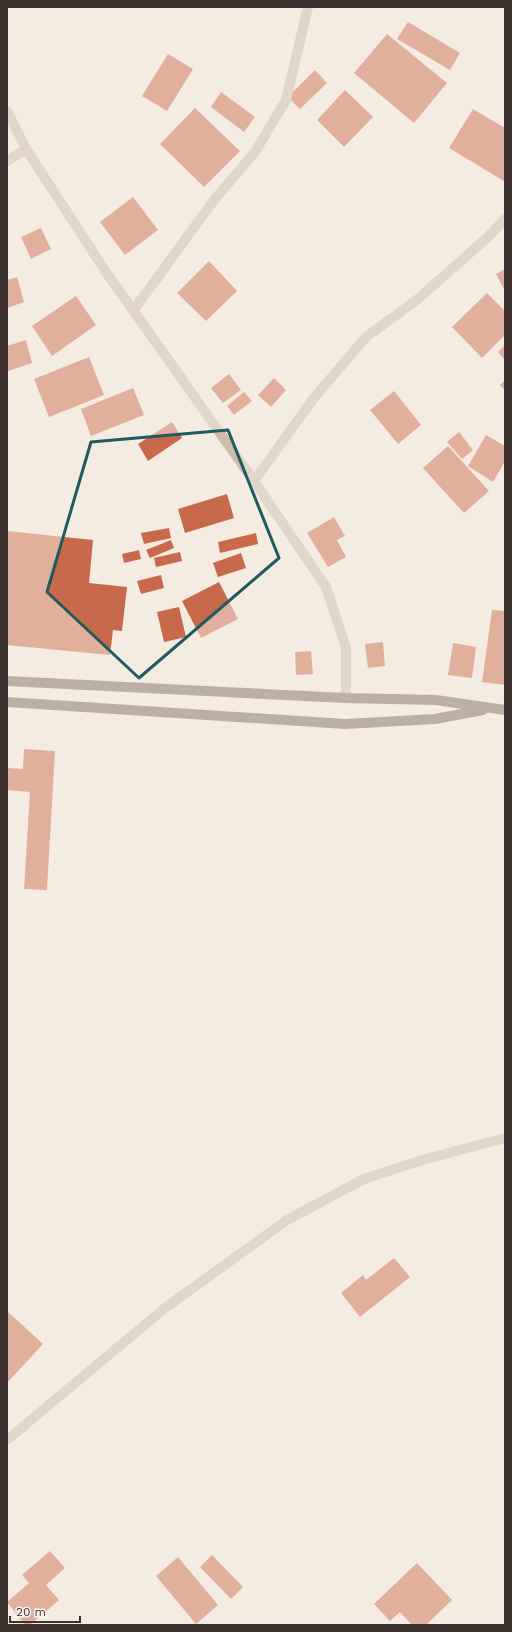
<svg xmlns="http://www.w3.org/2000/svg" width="512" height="1632" font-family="'Work Sans',sans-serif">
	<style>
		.building { fill: #c8694b }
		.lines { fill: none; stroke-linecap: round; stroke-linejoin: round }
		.minor { stroke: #cdbbac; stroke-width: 10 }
		.primary { stroke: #7d675c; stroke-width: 10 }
		.marked { fill: none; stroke: #1f5a5e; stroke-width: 3; stroke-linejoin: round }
	</style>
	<rect width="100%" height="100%" fill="#f4ebe1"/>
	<path class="building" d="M408 22 460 53 450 70 397 39Z
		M387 34 447 83 414 123 354 73Z
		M168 54 193 69 167 111 142 96Z
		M315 70 327 83 300 109 288 97Z
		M345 90 373 117 344 147 317 120Z
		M221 92 255 117 244 132 211 107Z
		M195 108 240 151 204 187 160 144Z
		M473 109 505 128 504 181 449 148Z
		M133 197 158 230 125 255 100 222Z
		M41 228 51 249 31 259 21 237Z
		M209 261 237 291 206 321 177 293Z
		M505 269V291L496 274Z
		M17 277 24 302 7 308V280Z
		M487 293 505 311V335L482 358 452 327Z
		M76 296 96 325 52 356 32 326Z
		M26 340 32 363 8 371 7 346Z
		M505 345V360L498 352Z
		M89 357 104 395 49 417 34 379Z
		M229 374 241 390 223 403 211 388Z
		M274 378 286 390 271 407 258 395Z
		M505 380V390L500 385Z
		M133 388 144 415 91 436 81 409Z
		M394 391 421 425 398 444 370 410Z
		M244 392 252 401 234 415 227 406Z
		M172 422 182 438 148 461 138 444Z
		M459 432 473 450 462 459 447 442Z
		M486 435 505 446V461L493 482 468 466Z
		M448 446 489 491 464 513 423 468Z
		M227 494 234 518 185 533 178 509Z
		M334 517 345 536 337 540 346 557 328 567 307 533Z
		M169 528 171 538 144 544 141 533Z
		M7 531 93 540 89 583 127 587 122 631 113 630 110 655 7 645Z
		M256 533 258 544 220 553 218 542Z
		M171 540 174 548 150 558 146 550Z
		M139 550 141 559 124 563 122 554Z
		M180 552 182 561 156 567 154 558Z
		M241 553 246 568 218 577 213 563Z
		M161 575 164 588 141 594 137 581Z
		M219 582 238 619 201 638 182 601Z
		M179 607 186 637 164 642 157 612Z
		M492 610 505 611V685L482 682Z
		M383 642 385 666 368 668 365 644Z
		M453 643 476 647 472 678 448 675Z
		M311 651 313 674 296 675 295 652Z
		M24 749 55 751 47 890 24 889 30 792 7 790V768L23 769Z
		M394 1258 410 1277 360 1317 341 1293 363 1275 366 1280Z
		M7 1311 43 1344 7 1383Z
		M50 1551 65 1568 46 1585 59 1600 30 1625H25L7 1602 29 1583 22 1575Z
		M212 1555 243 1587 231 1599 200 1567Z
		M178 1557 218 1605 196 1624 156 1576Z
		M417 1563 452 1600 426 1625H412L400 1612 390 1621 374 1604Z"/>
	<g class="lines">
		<path class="minor" d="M7 111 26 149 106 272 254 481 326 587 346 648V698
			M7 161 26 149
			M133 311 214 200 255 152 286 100 308 7
			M254 481 313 399 366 337 418 299 489 236 505 219
			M7 1440 165 1308 287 1220 364 1179 422 1160 505 1138"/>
		<path class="primary" d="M7 681 346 698 436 700 505 710
			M7 702 345 724 435 719 483 710"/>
	</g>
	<path d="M0 0H512V1632H0ZM228 430 279 558 139 678 47 592 91 442Z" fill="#f4ebe1" fill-opacity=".55" fill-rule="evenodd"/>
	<path class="marked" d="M228 430 279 558 139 678 47 592 91 442Z"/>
	<rect width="512" height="1632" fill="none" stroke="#3b302b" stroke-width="16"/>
	<path d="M10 1616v6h70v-6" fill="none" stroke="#3b302b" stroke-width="2"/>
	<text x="16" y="1616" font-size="12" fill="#3b302b" stroke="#fbf5ee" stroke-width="3" paint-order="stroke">20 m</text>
</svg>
